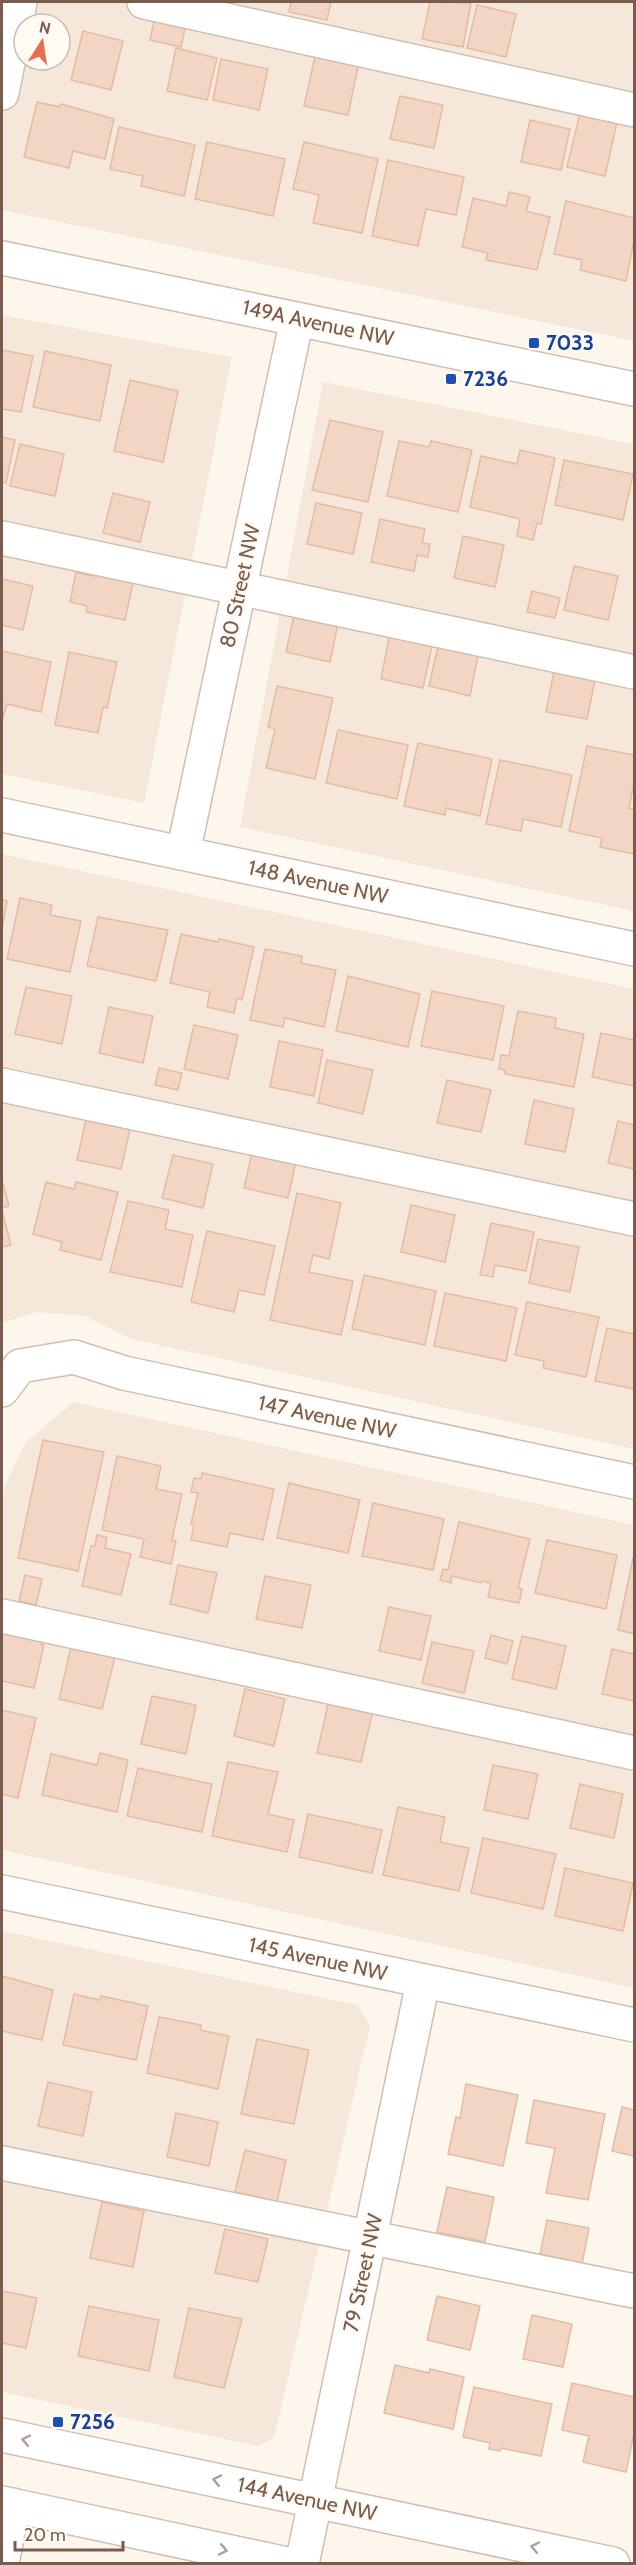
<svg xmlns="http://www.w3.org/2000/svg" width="636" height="2565" font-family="Cabin,sans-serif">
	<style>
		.residential { fill: #f5e8da; fill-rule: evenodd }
		.building { fill: #f3d5c3; stroke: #e6bba3; stroke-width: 1.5 }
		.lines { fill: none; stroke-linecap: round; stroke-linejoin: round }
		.minor-casing { stroke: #d1beb0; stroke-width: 36 }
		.minor { stroke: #fff; stroke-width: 33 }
		.oneway { stroke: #af9d94 }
		.transit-dot { fill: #1a4fb4; stroke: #fffaf3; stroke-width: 2 }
		.labels { text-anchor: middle; stroke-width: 5; stroke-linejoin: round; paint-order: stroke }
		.street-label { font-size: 21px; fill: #7a5c4d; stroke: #fffaf3 }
		.transit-label { font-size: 21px; font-weight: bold; fill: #164399; stroke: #fffaf3; text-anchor: start }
	</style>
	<rect width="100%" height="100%" fill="#fdf6ec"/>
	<path class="residential" d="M2 2H634V341L2 210ZM24 24H60V60H24Z
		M2 315 232 357 144 803 2 774Z
		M323 382 634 444V911L240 827Z
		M2 854 634 989V1449L131 1339 85 1316 36 1312 2 1323Z
		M73 1402 634 1525V1988L2 1850V1503L5 1485 25 1443Z
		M2 1931 358 2005 370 2026 274 2438 258 2446 2 2392Z"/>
	<path class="building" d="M291 2H331L327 20 289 12Z
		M430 2 471 3 463 47 422 39Z
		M477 5 516 14 506 57 467 48Z
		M155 16 186 24 181 47 150 40Z
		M83 31 123 41 111 90 71 80Z
		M176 48 217 58 207 100 167 91Z
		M316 52 359 62 348 115 304 106Z
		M221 59 268 69 259 110 213 100Z
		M400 96 443 105 434 148 390 139Z
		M37 102 60 107 61 104 114 119 105 159 73 151 69 168 24 157Z
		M582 105 619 113 605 176 567 167Z
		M530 120 570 129 561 170 521 162Z
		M119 127 195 145 184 196 141 186 143 176 110 169Z
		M207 142 285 159 273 216 195 199Z
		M304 142 378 159 362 233 313 223 319 195 293 189Z
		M388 160 464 177 456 215 426 209 418 246 372 236Z
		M509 192 530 197 526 211 550 217 537 270 486 260 488 253 462 247 473 198 506 206Z
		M566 201 634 218V240L626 281 580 270 582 260 554 254Z
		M2 350 33 356 21 412 2 409Z
		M45 351 111 365 100 421 33 407Z
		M130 380 178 391 163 462 114 451Z
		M330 420 383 432 368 502 312 490Z
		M2 437 15 440 6 483 2 482Z
		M399 441 429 447 431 441 472 450 458 512 387 496Z
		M20 444 64 454 55 496 10 486Z
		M520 450 555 458 541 524 537 523 533 540 517 536 520 519 470 507 481 456 517 464Z
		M564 460 633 474 623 520 555 505Z
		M113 493 150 502 140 542 103 533Z
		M316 503 362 513 353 554 307 544Z
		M380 519 425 529 422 543 430 544 428 557 417 555 414 571 371 562Z
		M463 536 504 545 495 587 454 578Z
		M574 566 618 576 608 620 564 610Z
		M94 570 134 578 125 620 86 612 87 606 70 602 76 572 93 576Z
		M2 579 33 586 23 630 2 625Z
		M532 591 560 598 555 618 527 612Z
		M295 610 339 619 330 662 286 652Z
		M390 632 433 641 423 688 381 679Z
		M439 642 479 650 470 696 429 686Z
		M2 651 51 662 41 712 7 704 2 721Z
		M69 652 117 662 107 708 103 707 98 733 55 725Z
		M555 666 596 675 587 719 546 712Z
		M277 686 333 698 315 779 266 768 275 729 268 727Z
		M338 730 408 745 397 799 326 783Z
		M418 743 492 759 480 816 446 808 445 815 404 806Z
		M587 746 634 755V781L629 808 634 809V854L600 847 602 838 569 831Z
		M500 760 572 775 561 827 523 819 521 831 486 824Z
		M20 898 52 905 50 915 81 921 70 972 7 959Z
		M2 899 7 901 2 930Z
		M98 917 168 930 156 981 87 966Z
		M181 934 218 942 219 939 254 947 242 1000 237 998 234 1013 207 1007 210 992 170 983Z
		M265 949 302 956 301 963 336 970 324 1027 285 1018 283 1027 250 1020Z
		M348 976 420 994 408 1047 336 1031Z
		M26 987 72 996 62 1044 15 1034Z
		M432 991 504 1006 493 1060 421 1046Z
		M109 1007 153 1016 143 1063 99 1053Z
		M518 1011 556 1018 555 1028 584 1034 574 1087 505 1074V1070L499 1069 501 1055 509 1056Z
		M194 1025 238 1035 228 1079 184 1069Z
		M601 1033 634 1040V1086L592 1077Z
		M279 1041 323 1050 314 1096 270 1087Z
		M327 1060 373 1070 363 1114 318 1103Z
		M159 1068 182 1073 178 1090 155 1085Z
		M447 1080 491 1090 481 1132 437 1123Z
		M534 1100 574 1109 565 1152 525 1144Z
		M87 1115 131 1125 121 1169 77 1160Z
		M618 1121 634 1125V1169L608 1163Z
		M253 1148 297 1157 288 1198 244 1188Z
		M173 1155 213 1164 203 1208 162 1198Z
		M2 1180 9 1206 2 1208Z
		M46 1182 74 1189 76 1182 118 1192 101 1260 60 1250 62 1242 33 1234Z
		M297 1193 341 1203 329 1259 313 1255 309 1272 353 1281 341 1335 270 1320Z
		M128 1201 169 1210 165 1229 193 1235 182 1287 110 1272Z
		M411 1205 455 1215 445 1262 401 1252Z
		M2 1211 11 1245 2 1247Z
		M491 1223 534 1232 526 1271 495 1265 493 1277 480 1275Z
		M207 1231 275 1246 264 1295 239 1290 234 1312 191 1302Z
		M538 1239 579 1247 570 1292 529 1283Z
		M364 1275 436 1291 425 1345 352 1329Z
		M445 1293 517 1308 506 1361 434 1346Z
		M527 1302 599 1317 586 1377 543 1368 544 1361 515 1355Z
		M607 1328 634 1334V1389L595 1381Z
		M43 1440 104 1452 78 1571 18 1558Z
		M117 1456 161 1466 156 1489 182 1494 172 1540 176 1541 171 1564 140 1557 144 1539 102 1530Z
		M202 1473 274 1489 263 1540 230 1533 227 1547 191 1540 194 1524H191L198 1493 191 1492 194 1478 201 1479Z
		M289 1483 360 1500 348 1553 277 1538Z
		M373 1503 444 1519 433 1570 362 1556Z
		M459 1522 530 1539 518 1588 522 1589 519 1603 488 1597 491 1583 482 1581 481 1583 452 1576 451 1583 440 1580 443 1569 448 1570Z
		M97 1535 107 1537 105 1548 131 1554 121 1595 82 1586 91 1546H95Z
		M547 1540 617 1555 606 1609 535 1593Z
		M633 1558 634 1559V1634L618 1630Z
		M178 1565 217 1573 208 1613 170 1604Z
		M25 1575 42 1579 36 1605 19 1601Z
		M265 1576 311 1585 302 1628 256 1619Z
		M389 1607 431 1616 421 1660 379 1651Z
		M2 1628 42 1638 41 1644 44 1645 34 1688 2 1681Z
		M491 1635 513 1641 507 1664 485 1658Z
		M522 1636 566 1646 556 1689 512 1679Z
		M432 1642 474 1651 464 1693 422 1683Z
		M71 1647 115 1657 102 1709 59 1699Z
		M612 1649 634 1654V1701L602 1694Z
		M245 1689 285 1699 274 1746 234 1736Z
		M152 1696 196 1705 186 1754 141 1744Z
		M329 1700 373 1710 361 1762 317 1753Z
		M2 1710 36 1718 18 1798 2 1794Z
		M100 1753 128 1760 117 1812 42 1795 51 1754 97 1765Z
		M228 1762 278 1772 268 1814 294 1820 287 1852 212 1836Z
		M493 1765 538 1774 528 1819 484 1810Z
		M138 1768 212 1784 202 1832 127 1816Z
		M580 1784 623 1794 614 1838 570 1828Z
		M398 1807 445 1817 440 1842 469 1848 459 1891 383 1875Z
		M308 1814 382 1830 372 1873 299 1857Z
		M483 1838 556 1854 543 1909 471 1893Z
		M565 1868 633 1883 623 1931 555 1916Z
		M2 1976 53 1990 42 2040 2 2031Z
		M74 1994 100 2000 101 1996 148 2006 136 2060 63 2045Z
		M159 2017 201 2025 200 2030 229 2036 218 2089 147 2073Z
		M257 2039 309 2050 294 2124 241 2114Z
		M48 2082 92 2092 83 2136 38 2126Z
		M466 2084 518 2095 503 2166 448 2154 456 2117 460 2118Z
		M534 2100 605 2114 588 2200 546 2193 555 2148 526 2143Z
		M622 2107 634 2110V2156L612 2151Z
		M176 2113 218 2122 209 2166 167 2157Z
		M245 2150 286 2160 277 2202 235 2192Z
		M447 2187 494 2197 485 2242 437 2232Z
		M102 2202 144 2211 133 2267 90 2258Z
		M547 2220 589 2228 581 2269 539 2260Z
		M225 2229 268 2239 258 2282 215 2273Z
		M2 2291 37 2298 26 2348 2 2343Z
		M437 2296 480 2306 470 2350 427 2340Z
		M89 2306 159 2320 149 2371 78 2356Z
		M189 2308 242 2319 224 2388 174 2377Z
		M532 2315 572 2324 563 2367 523 2359Z
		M395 2365 429 2373 430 2369 464 2377 453 2429 384 2413Z
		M572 2383 634 2397V2433L626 2472 583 2462 589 2436 562 2430Z
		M474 2387 552 2404 541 2456 501 2448 500 2451 489 2449 490 2443 463 2437Z"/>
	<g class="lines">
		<g class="minor-casing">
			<path id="minor" d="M144 2 634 110
				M2 93 20 2
				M2 258 634 389
				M2 538 634 672
				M2 815 634 949
				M183 853 297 319
				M2 1085 634 1219
				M2 1390 20 1366 74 1357 124 1373 634 1482
				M2 1616 634 1753
				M2 1892 634 2025
				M2 2163 634 2291
				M2 2435 613 2564
				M2 2503 287 2564
				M2 2564 13 2505
				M302 2564 423 1982"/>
		</g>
		<use href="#minor" class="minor"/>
	</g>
	<defs><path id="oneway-chevron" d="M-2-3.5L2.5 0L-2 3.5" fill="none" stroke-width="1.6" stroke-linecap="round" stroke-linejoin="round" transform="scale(1.5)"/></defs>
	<g class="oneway">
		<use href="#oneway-chevron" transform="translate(26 2440) rotate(-168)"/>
		<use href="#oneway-chevron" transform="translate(217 2480) rotate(-168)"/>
		<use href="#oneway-chevron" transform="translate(535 2547) rotate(-168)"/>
		<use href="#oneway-chevron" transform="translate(223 2550) rotate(12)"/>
	</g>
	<g class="transit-dot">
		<rect x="528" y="337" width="12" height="12" rx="3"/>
		<rect x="445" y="373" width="12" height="12" rx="3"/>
		<rect x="52" y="2416" width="12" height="12" rx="3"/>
	</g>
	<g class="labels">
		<g class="street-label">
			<text transform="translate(318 323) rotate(12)" y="7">149A Avenue NW</text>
			<text transform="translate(240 586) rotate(-78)" y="7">80 Street NW</text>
			<text transform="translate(318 882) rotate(12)" y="7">148 Avenue NW</text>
			<text transform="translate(327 1417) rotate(12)" y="7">147 Avenue NW</text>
			<text transform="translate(318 1959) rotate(12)" y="7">145 Avenue NW</text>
			<text transform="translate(363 2273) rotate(-78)" y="7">79 Street NW</text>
			<text transform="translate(307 2499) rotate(12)" y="7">144 Avenue NW</text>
		</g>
		<g class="transit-label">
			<text x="546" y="350">7033</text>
			<text x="463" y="386">7236</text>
			<text x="70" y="2429">7256</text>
		</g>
	</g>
	<rect width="636" height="2565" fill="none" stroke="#7a5c4d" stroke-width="6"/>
	<g transform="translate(42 42) rotate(12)"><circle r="28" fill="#fffaf3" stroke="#cabbb1" stroke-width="1.5"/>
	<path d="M0-4.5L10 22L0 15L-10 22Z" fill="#e76f51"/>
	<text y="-9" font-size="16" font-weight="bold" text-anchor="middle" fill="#7a5c4d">N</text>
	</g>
	<path d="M15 2541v9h108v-9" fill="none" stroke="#7a5c4d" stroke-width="3"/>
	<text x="24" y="2541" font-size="18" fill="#7a5c4d" stroke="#fffaf3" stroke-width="4.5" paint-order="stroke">20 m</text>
</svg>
